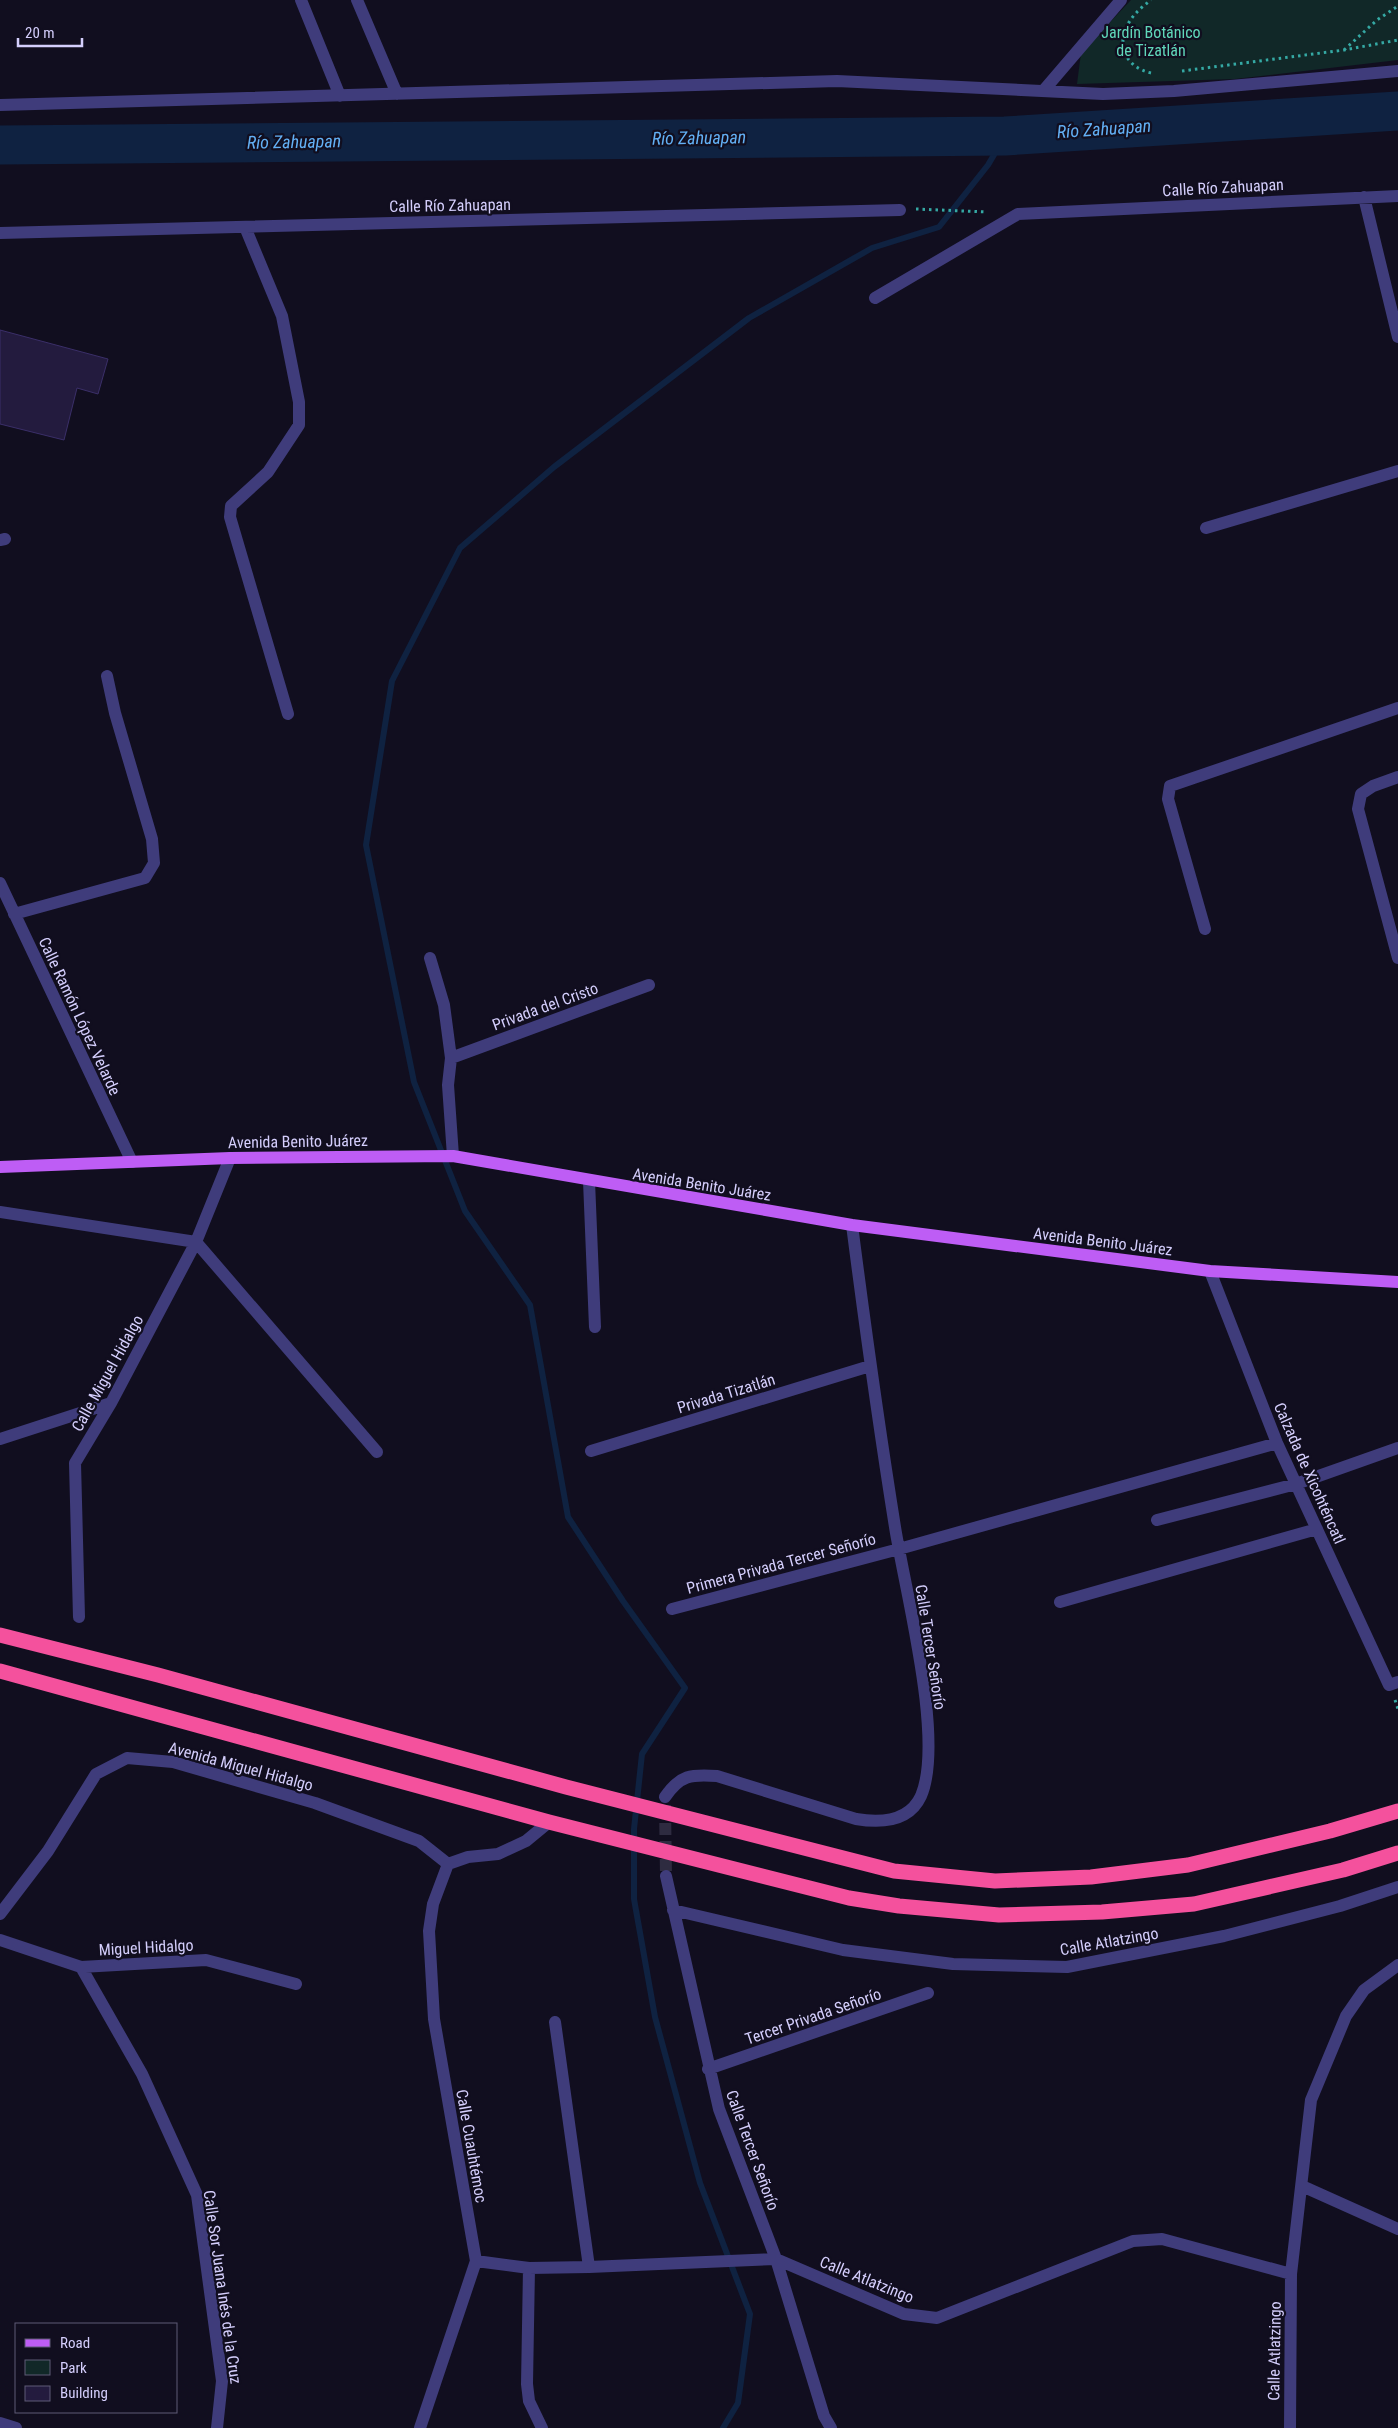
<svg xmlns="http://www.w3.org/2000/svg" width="1398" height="2428" font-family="'Roboto Condensed',sans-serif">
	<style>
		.green { fill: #112828 }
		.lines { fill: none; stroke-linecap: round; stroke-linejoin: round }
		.stream { stroke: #0f2241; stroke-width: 6 }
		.river { stroke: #0f2241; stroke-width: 39 }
		.building { fill: #231b3e; stroke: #3b2f69 }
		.minor-tunnel { stroke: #2e2b40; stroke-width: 12; stroke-dasharray: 12 6; stroke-linecap: butt }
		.path { stroke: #35a9a4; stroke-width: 3; stroke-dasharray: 2.5 4; stroke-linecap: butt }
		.minor { stroke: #3f3c7b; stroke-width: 12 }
		.major { stroke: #be5df5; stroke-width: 12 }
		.highway { stroke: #f4519d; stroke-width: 15 }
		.labels { text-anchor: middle; stroke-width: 4.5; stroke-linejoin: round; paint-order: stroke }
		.park-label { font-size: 16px; fill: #60d7ba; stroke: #110e1f }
		.street-label { font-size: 16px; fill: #d4cefc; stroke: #110e1f }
		.water-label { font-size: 18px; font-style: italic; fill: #63b0f5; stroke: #110e1f }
	</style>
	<rect width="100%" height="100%" fill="#110e1f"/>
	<path class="green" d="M1131 0H1398V60L1235 79 1077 84 1081 53Z"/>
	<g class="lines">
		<path class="stream" d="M723 2428 738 2403 750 2314 700 2183 655 2017 634 1899V1829L642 1754 685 1688 623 1601 568 1517 530 1305 465 1211 414 1082 366 845 392 681 460 548 554 467 749 318 872 248 939 227 988 165 1005 136"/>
		<path class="river" d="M0 145 1005 136 1398 111"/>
	</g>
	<path class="building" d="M0 330 108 359 98 394 77 388 64 440 0 424Z"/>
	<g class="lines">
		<path class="minor-tunnel" d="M665 1805 666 1876"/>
		<path class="path" d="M1344 50 1377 20 1398 6
			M1182 71 1344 50 1398 40
			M1151 73C1128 68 1116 48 1127 26 1133 14 1142 7 1151 0
			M916 209 987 212
			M1395 1700 1398 1709"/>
		<path class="minor" d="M301 0 340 96
			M357 0 397 94
			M1044 90 1121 0
			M0 105 837 81 1103 94 1174 91 1398 71
			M1364 197 1398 337
			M245 227 282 316 299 402V425L268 472 231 506 230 517 288 714
			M0 233 900 210
			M875 298 1018 214 1398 196
			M1206 528 1398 471
			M0 540 5 539
			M1398 777 1373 786 1361 794 1358 809 1398 958
			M0 883 132 1162
			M14 914 145 878 154 863 152 839 115 713 107 676
			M1205 929 1168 799 1170 786 1398 708
			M430 958 444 1005 451 1058 448 1085 453 1156
			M451 1058 649 985
			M589 1181 595 1327
			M0 1212 196 1242 377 1452
			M1210 1271 1277 1443 1389 1685 1398 1682
			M0 1439 111 1403
			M591 1451 870 1366
			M1157 1520 1296 1484 1398 1448
			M1060 1602 1317 1529
			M672 1609 899 1549 1277 1443
			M79 1617 75 1463 111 1403 196 1242 230 1158
			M665 1797C680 1775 691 1774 717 1776L856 1819C880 1823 909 1822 921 1796 945 1740 905 1591 895 1527 879 1427 865 1326 852 1225
			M448 1864 468 1857 498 1854 526 1841 549 1822
			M666 1876 719 2109 776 2259 824 2416 831 2428
			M673 1910 843 1950 953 1964 1067 1967 1224 1936 1340 1906 1398 1887
			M0 1914 48 1851 96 1774 127 1758 173 1762 315 1803 419 1841 448 1864
			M0 1940 81 1967 206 1960 296 1984
			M81 1967 142 2074 197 2195 222 2381 217 2428
			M555 2022 589 2267
			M708 2069 928 1993
			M1302 2186 1398 2229
			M476 2261 529 2268 589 2267 776 2259 904 2314 937 2318 1133 2241 1162 2239 1291 2274
			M529 2268 527 2384 529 2401 542 2428
			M0 2423 16 2428
			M420 2428 476 2261 434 2019 429 1931 433 1904 448 1864
			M1290 2428 1291 2274 1311 2100 1346 2016 1364 1990 1398 1965"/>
		<path class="major" d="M0 1167 230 1158 453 1156 852 1225 1210 1271 1398 1282"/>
		<path class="highway" d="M0 1635 158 1675 566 1787 894 1871 995 1881 1091 1877 1188 1865 1330 1831 1398 1811
			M0 1671 549 1822 849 1898 899 1906 999 1915 1102 1912 1194 1904 1343 1870 1398 1853"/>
	</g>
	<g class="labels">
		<g class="park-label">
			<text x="1151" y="38">Jardín Botánico<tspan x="1151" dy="18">de Tizatlán</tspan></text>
		</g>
		<g class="street-label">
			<text transform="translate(1223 187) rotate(-3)" y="6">Calle Río Zahuapan</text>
			<text transform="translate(450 205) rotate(-1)" y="6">Calle Río Zahuapan</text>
			<text transform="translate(545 1006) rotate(-20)" y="6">Privada del Cristo</text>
			<text transform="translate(80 1016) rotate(65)" y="6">Calle Ramón López Velarde</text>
			<text transform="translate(298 1141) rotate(-1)" y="6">Avenida Benito Juárez</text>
			<text transform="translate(702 1184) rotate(9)" y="6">Avenida Benito Juárez</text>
			<text transform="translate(1103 1241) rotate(7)" y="6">Avenida Benito Juárez</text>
			<text transform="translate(107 1373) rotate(-61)" y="6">Calle Miguel Hidalgo</text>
			<text transform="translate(726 1393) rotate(-17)" y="6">Privada Tizatlán</text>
			<text transform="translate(1310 1473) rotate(66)" y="6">Calzada de Xicohténcatl</text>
			<text transform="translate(781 1563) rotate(-15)" y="6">Primera Privada Tercer Señorío</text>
			<text transform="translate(931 1647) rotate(81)" y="6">Calle Tercer Señorío</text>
			<text transform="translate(241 1766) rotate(15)" y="6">Avenida Miguel Hidalgo</text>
			<text transform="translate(1109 1941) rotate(-10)" y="6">Calle Atlatzingo</text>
			<text transform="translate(146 1947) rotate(-3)" y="6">Miguel Hidalgo</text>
			<text transform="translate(813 2016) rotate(-19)" y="6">Tercer Privada Señorío</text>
			<text transform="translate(472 2146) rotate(80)" y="6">Calle Cuauhtémoc</text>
			<text transform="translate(753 2150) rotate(70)" y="6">Calle Tercer Señorío</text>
			<text transform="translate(867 2279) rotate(22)" y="6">Calle Atlatzingo</text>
			<text transform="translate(223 2287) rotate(82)" y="6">Calle Sor Juana Inés de la Cruz</text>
			<text transform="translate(1274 2351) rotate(-89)" y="6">Calle Atlatzingo</text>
		</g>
		<g class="water-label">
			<text transform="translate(1104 129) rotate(-4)" y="6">Río Zahuapan</text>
			<text transform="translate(699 138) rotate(-1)" y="6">Río Zahuapan</text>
			<text transform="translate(294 142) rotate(-1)" y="6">Río Zahuapan</text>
		</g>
	</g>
	<rect x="15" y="2323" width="162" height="90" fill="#110e1f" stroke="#5f5b77"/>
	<rect x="25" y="2339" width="25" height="8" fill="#be5df5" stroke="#5f5b77"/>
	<text x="60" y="2348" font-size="15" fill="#d4cefc">Road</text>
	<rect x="25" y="2360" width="25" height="15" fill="#112828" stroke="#5f5b77"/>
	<text x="60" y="2373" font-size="15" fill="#d4cefc">Park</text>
	<rect x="25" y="2386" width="25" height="15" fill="#231b3e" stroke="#5f5b77"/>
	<text x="60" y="2398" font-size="15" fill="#d4cefc">Building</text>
	<path d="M18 38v8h64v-8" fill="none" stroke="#d4cefc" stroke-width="2.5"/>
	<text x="25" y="38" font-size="15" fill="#d4cefc" stroke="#110e1f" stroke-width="4" paint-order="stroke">20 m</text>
</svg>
